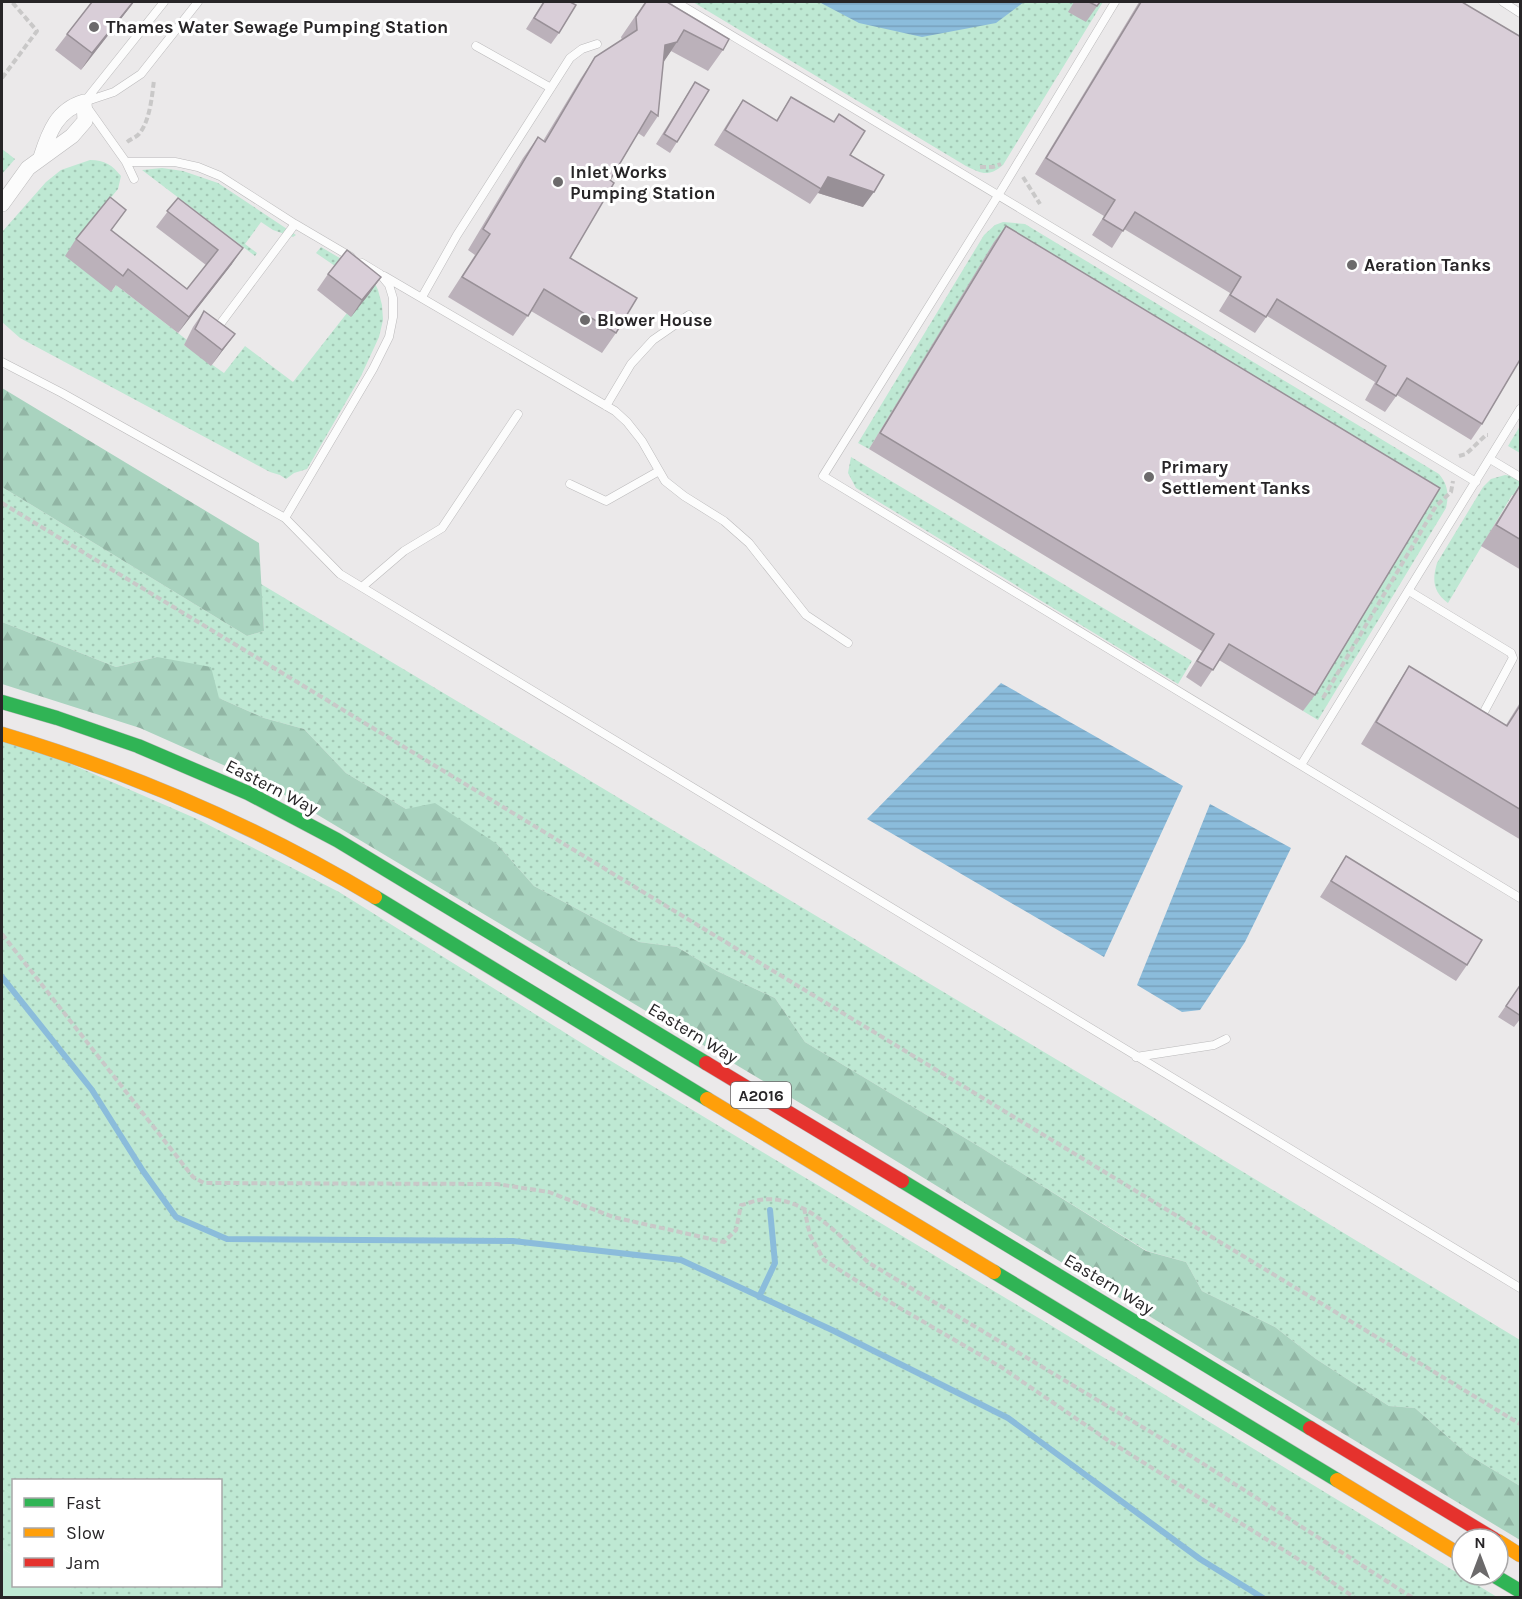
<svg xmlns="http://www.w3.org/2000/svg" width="1522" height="1599" font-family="Karla,sans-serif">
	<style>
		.grass { fill: url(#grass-dots) }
		.forest { fill: url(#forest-firs) }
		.park { fill: #bee8d3 }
		.water { fill: url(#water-rules) }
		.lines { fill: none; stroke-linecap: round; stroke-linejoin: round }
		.stream { stroke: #8bbcdb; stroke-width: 6 }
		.lane-casing { stroke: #bbbabb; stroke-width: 9 }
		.street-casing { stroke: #bbbabb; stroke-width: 16 }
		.fast-casing { stroke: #bbbabb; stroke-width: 15 }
		.slow-casing { stroke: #bbbabb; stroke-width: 15 }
		.jam-casing { stroke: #bbbabb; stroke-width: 15 }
		.path { stroke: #c9c8c8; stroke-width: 4; stroke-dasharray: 6 3; stroke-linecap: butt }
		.lane { stroke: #fcfcfc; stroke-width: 8 }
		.street { stroke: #fcfcfc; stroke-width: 15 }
		.fast { stroke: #30b455; stroke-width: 14 }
		.slow { stroke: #ff9f0a; stroke-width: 14 }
		.jam { stroke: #e5322d; stroke-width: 14 }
		.wall { fill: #bbb1ba }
		.shaded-wall { fill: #989097 }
		.building { fill: #d9ced8; stroke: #989097; stroke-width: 1.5 }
		.poi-dot { fill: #6c6a6b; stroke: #fff; stroke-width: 2 }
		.labels { text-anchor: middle; stroke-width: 6; stroke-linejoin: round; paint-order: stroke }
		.shield { fill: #fff; stroke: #686668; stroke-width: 1.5 }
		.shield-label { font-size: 16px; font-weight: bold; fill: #272527 }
		.poi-label { font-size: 18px; font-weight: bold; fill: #272527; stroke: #fff; text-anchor: start }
		.street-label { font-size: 18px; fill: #272527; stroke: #fff }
	</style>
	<defs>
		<pattern id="grass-dots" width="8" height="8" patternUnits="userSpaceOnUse" patternTransform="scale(1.5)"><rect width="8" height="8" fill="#bee8d3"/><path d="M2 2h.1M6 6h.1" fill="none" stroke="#a3c7b5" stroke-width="1.8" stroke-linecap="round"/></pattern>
		<pattern id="forest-firs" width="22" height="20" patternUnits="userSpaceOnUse" patternTransform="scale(1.5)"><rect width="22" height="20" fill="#a9d3bf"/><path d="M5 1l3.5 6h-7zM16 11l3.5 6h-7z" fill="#91b5a4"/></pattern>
		<pattern id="water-rules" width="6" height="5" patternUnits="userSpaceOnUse" patternTransform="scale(1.5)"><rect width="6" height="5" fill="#8bbcdb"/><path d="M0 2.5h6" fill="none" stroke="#78a1bc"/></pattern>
	</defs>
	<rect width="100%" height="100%" fill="#ebe9ea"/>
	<path class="grass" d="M693 2H1103L1003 165C989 177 982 174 966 166Z
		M2 149 15 159 2 174Z
		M90 160C105 160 112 165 121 176L118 189 98 213 112 291 116 285 187 340 184 345 224 373 245 346 293 382 347 313 351 316 335 266 316 253 321 247 372 277 378 290 382 305 383 320 379 337 361 376 307 469 294 473 286 479 280 475 270 472 20 338 2 322V232L46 182 61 170Z
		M162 168 183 171 218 183 296 235 293 237 273 230 261 222 245 244 257 253 255 256 142 170Z
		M1003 222 1025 224 1439 474C1448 485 1449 494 1446 508L1318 720 1303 711 1429 504 995 243 869 449 858 443 984 235 995 225Z
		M1520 426V453L1508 446Z
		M851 457 1192 661 1178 684 856 488 848 473Z
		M1505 475 1513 476 1520 481V499L1512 495 1448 603C1433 592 1432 580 1437 563L1483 487 1491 479Z
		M2 487 247 636 264 631 261 584 1156 1119 1520 1340V1486L1467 1454 1415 1408 1389 1406 1316 1359 1275 1327 1202 1291 1186 1262 1147 1251 980 1147 805 1042 775 998 717 971 677 947 639 942 534 886 497 844 406 809 346 773 304 729 264 718 219 698 157 657 116 667 2 622Z
		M2 734 197 819 339 892 596 1052 1042 1320 1497 1597 87 1598 66 1586H220V1480H14L13 1555 2 1548Z"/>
	<path class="forest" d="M2 388 259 543 264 631 247 636 2 487Z
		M2 622 116 667 157 657 211 667 219 698 264 718 304 729 346 773 406 809 435 803 497 844 534 886 639 942 677 947 717 971 775 998 805 1042 980 1147 1146 1251 1186 1262 1202 1291 1275 1327 1316 1359 1389 1406 1415 1408 1467 1454 1520 1486V1540L1216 1357 857 1137 266 784 140 728 2 684Z"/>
	<path class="park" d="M2 1548 13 1555 14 1586H66L87 1597H2Z"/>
	<path class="water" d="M819 2H1024L996 23 922 37 859 23Z
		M1001 683 1183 786 1104 957 867 819Z
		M1210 804 1291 848 1245 942 1200 1010 1182 1012 1137 985Z"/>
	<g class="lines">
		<path class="stream" d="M2 977 92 1090 143 1171 176 1217 227 1239 513 1241 681 1260 832 1330 1008 1418 1200 1559 1263 1598
			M759 1297 775 1263 770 1210"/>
		<g class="lane-casing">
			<path id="lane" d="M676 2 1476 482
				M1115 2 999 194 823 476 1520 898
				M1503 2 1520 13
				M476 46 551 88
				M85 101 164 2
				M84 102 114 92 141 74 198 2
				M87 107 126 162 134 179
				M126 162H175L198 167 220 176 295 224 351 257
				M362 263 380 274 389 285 393 298V317L389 337 373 369 285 518 340 574 1520 1288
				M384 276 615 411 627 422 642 441 665 481 684 496 724 521 749 543 806 615 848 643
				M422 297 457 235 570 58 582 49 597 44
				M215 331 295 224
				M2 362 62 393 285 518
				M606 406 631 364 653 340 689 315
				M1490 459 1520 477
				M570 484 606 501 659 471
				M362 587 404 551 442 528 518 414
				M1409 591 1511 653 1513 658 1485 710
				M1301 765 1520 409
				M1136 1057 1214 1045 1226 1039"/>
		</g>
		<g class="street-casing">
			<path id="street" d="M2 204 28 168 72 136 85 121 84 102C57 110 49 132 41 157"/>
		</g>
		<g class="fast-casing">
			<path id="fast" d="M2 702 57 718 138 746 248 793 337 840 706 1063
				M375 897 707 1099
				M902 1181 1310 1428
				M994 1272 1337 1480
				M1493 1575 1520 1591"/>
		</g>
		<g class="slow-casing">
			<path id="slow" d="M2 734C133 773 258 827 375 897
				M707 1099 994 1272
				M1337 1480 1462 1556
				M1498 1541 1520 1555"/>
		</g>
		<g class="jam-casing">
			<path id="jam" d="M706 1063 902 1181
				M1310 1428 1494 1539"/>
		</g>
		<path class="path" d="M2 78 37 31 12 2
			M127 142C131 139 136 137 139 134 150 121 152 96 154 80
			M980 167H993L1001 164
			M1023 177 1040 204
			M1459 456 1466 454 1486 435H1488
			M2 503 1520 1424
			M1323 698 1436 506 1451 492 1453 481
			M2 934 193 1177 204 1183 497 1184 549 1192 613 1217 724 1242 736 1230 741 1205C747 1204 753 1201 759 1200 804 1193 839 1236 869 1263L1194 1458 1413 1598
			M804 1208 810 1235 824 1260 898 1307 1001 1367 1109 1441 1306 1564 1355 1598"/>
		<use href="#lane" class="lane"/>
		<use href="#street" class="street"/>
		<use href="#fast" class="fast"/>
		<use href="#slow" class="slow"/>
		<use href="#jam" class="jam"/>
	</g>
	<path class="wall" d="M90 2H134L81 70 55 50 91 3Z
		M543 2H570L559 33 551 44 526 29Z
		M645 2 723 50 708 71 671 51 663 62 658 116 644 137 638 133 610 180 570 258 616 333 602 353 531 311 513 336 448 297 475 255 468 250 523 158 538 137 543 141 581 78 595 57 622 40 621 37Z
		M1074 2H1100L1086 22 1068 12Z
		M1139 2H1462L1482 424 1471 440 1397 395 1385 412 1365 400 1375 382 1267 316 1255 333 1219 311 1230 293 1124 229 1112 248 1092 235 1104 216 1035 174Z
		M695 82 677 142 670 153 656 144Z
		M791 97 850 155 863 207 818 193 810 204 714 145 732 116 743 100 776 121Z
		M178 198 232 264 178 333 116 285 111 292 65 256 76 239 111 231 187 289 206 265 156 227Z
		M1006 226 1315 695 1303 711 1219 660 1201 687 1186 677 1202 651 869 449 994 242Z
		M328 274 381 277 351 317 317 290Z
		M204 311 235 334 211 366 184 345 193 327Z
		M1521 483V570L1481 546Z
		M1409 666 1506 725 1521 701V840L1361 744 1395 688Z
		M1346 856 1467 965 1456 981 1320 897Z
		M1521 984V1018L1514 1027 1498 1017Z"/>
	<path class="shaded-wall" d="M133 2H134L81 70 92 53Z
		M677 42 663 63 665 45Z
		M828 177 874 192 863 207 818 193Z
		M243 248 232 264 178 333 189 317Z
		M381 277 370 293 351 317 362 300Z
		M235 334 211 366 222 350Z"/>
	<path class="building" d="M92 2H133L92 53 67 34Z
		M544 2H570L576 5 559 33 534 18Z
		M646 2H667L729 39 723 50 684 30 677 42 665 45 658 116 651 111 610 180 614 183 570 258 637 298 616 333 544 289 528 316 462 277 490 234 483 229 538 137 545 142 595 57 637 30 636 17Z
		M1089 2H1100L1097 6Z
		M1141 2H1462L1521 37V358L1482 424 1407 378 1396 396 1376 384 1386 366 1277 299 1266 317 1230 295 1241 277 1135 212 1123 231 1103 219 1115 200 1046 158Z
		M695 82 709 90 677 142 664 134Z
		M791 97 834 122 839 114 865 131 850 155 884 175 874 192 828 177 821 189 725 130 743 100 777 121Z
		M110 197 126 210 111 230 187 289 218 250 167 211 178 198 243 248 189 317 128 269 123 276 76 239Z
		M1006 226 1440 488 1315 695 1229 644 1213 670 1197 661 1214 634 880 433Z
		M347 250 381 277 362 300 328 274Z
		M204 311 235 334 222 350 195 329Z
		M1521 484V540L1496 525Z
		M1409 666 1507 726 1521 704V810L1376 722Z
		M1346 856 1482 940 1467 965 1331 881Z
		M1521 984V1016L1506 1006Z"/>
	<g class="poi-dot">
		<circle cx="94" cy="27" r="6"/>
		<circle cx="558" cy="182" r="6"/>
		<circle cx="1352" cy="265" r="6"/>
		<circle cx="585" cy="320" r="6"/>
		<circle cx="1149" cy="477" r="6"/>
	</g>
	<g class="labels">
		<rect class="shield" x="731" y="1082" width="60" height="26" rx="4.5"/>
		<g class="shield-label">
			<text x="761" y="1101">A2016</text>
		</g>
		<g class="poi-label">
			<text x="106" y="33">Thames Water Sewage Pumping Station</text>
			<text x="570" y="178">Inlet Works<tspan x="570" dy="21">Pumping Station</tspan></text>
			<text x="1364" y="271">Aeration Tanks</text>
			<text x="597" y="326">Blower House</text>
			<text x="1161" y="473">Primary<tspan x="1161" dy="21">Settlement Tanks</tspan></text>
		</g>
		<g class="street-label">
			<text transform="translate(272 787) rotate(27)" y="6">Eastern Way</text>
			<text transform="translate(693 1033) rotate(31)" y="6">Eastern Way</text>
			<text transform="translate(1109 1284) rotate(31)" y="6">Eastern Way</text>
		</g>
	</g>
	<rect width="1522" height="1599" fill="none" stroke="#272527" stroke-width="6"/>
	<rect x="12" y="1479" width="210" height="108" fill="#ffffff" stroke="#a9a8a9" stroke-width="1.5"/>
	<rect x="24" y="1498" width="30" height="9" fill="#30b455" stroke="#a9a8a9" stroke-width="1.5"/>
	<text x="66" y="1509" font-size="18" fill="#272527">Fast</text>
	<rect x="24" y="1528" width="30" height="9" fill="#ff9f0a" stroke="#a9a8a9" stroke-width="1.5"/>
	<text x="66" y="1539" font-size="18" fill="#272527">Slow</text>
	<rect x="24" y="1558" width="30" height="9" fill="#e5322d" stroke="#a9a8a9" stroke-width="1.5"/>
	<text x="66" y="1569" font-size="18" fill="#272527">Jam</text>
	<g transform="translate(1480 1557)"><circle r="28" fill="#ffffff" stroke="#a9a8a9" stroke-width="1.5"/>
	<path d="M0-4.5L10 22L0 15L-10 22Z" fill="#6c6a6b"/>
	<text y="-9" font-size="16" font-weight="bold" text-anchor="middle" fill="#272527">N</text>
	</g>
</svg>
